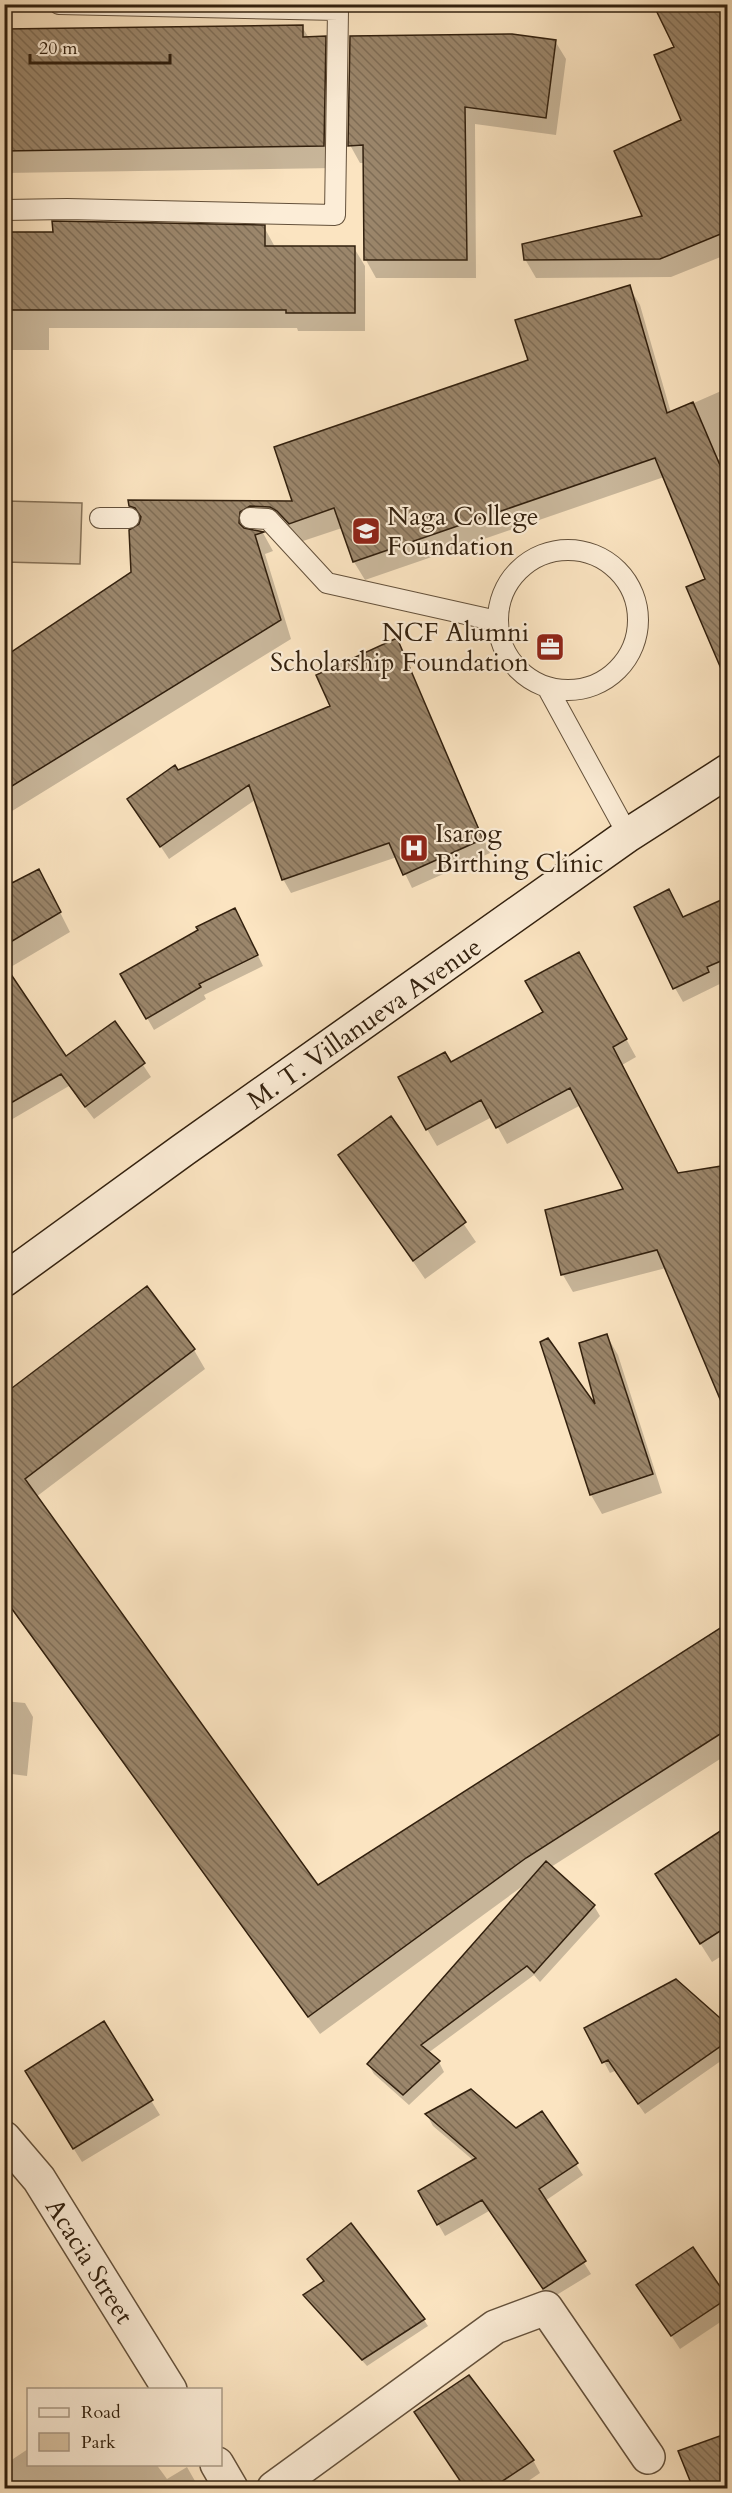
<svg xmlns="http://www.w3.org/2000/svg" width="732" height="2493" font-family="Cardo,serif">
	<style>
		.green { fill: #d9c3a3; stroke: #867258; stroke-width: 1.5 }
		.shadow { fill: #0003 }
		.building { fill: url(#building-back-hatch); stroke: #32200e; stroke-width: 1.5 }
		.lines { fill: none; stroke-linecap: round; stroke-linejoin: round }
		.service-casing { stroke: #64513b; stroke-width: 22 }
		.minor-casing { stroke: #64513b; stroke-width: 36 }
		.secondary-casing { stroke: #32200e; stroke-width: 36 }
		.service { stroke: #fcedd7; stroke-width: 20 }
		.minor { stroke: #fcedd7; stroke-width: 33 }
		.secondary { stroke: #fcedd7; stroke-width: 33 }
		.labels { text-anchor: middle; stroke-width: 4.5; stroke-linejoin: round; paint-order: stroke }
		.poi-label { font-size: 26px; fill: #32200e; stroke: #fcedd7; text-anchor: start }
		.street-label { font-size: 26px; fill: #32200e; stroke: #fcedd7 }
	</style>
	<defs>
		<pattern id="building-back-hatch" width="6" height="6" patternUnits="userSpaceOnUse" patternTransform="scale(1.5)"><rect width="6" height="6" fill="#9b866b"/><path d="M-1 5l2 2M0 0l6 6M5-1l2 2" fill="none" stroke="#7f6d56"/></pattern>
	</defs>
	<rect width="100%" height="100%" fill="#fbe4c1"/>
	<filter id="stains"><feTurbulence type="fractalNoise" baseFrequency=".00333" numOctaves="4"/><feColorMatrix values="0 0 0 0 .2 0 0 0 0 .09 0 0 0 0 .02 0 0 0 .5 -.17"/></filter>
	<radialGradient id="worn" r=".72"><stop offset=".6" stop-color="#630" stop-opacity="0"/><stop offset="1" stop-color="#630" stop-opacity=".3"/></radialGradient>
	<path class="green" d="M5 501 82 503 80 564 5 562Z"/>
	<path class="shadow" d="M654 4H728V254L671 277 536 278 525 259 645 217 683 121 676 48Z
		M302 27 309 38H325L337 60 336 168 4 173V31Z
		M555 41 566 59 556 135 475 124 476 278H376L366 260 365 163H360L350 145Z
		M264 227 275 247 354 248 365 266V331H298L297 328H49V350H4V234Z
		M629 287 640 305 671 413 728 388V453L718 457 728 480V664L707 580 664 477 365 580 354 562 342 528 300 542 261 524 249 530 263 533 273 551 265 554 291 639 4 816V659L132 573 141 524 130 506 294 503 529 361Z
		M396 640 490 853 412 888 397 857 291 893 283 879 255 800 169 859 129 799 178 772 332 707Z
		M4 866 14 883 39 871 70 932 4 971Z
		M728 899V980L683 1002 675 988 683 918Z
		M241 921 263 966 204 995 206 999 154 1030 122 974Z
		M589 971 636 1057 622 1065 679 1175 666 1268 573 1292 563 1275 546 1211 625 1190 581 1105 507 1144 492 1117 437 1146 427 1129 451 1063 545 1013Z
		M4 1014 66 1058 115 1023 151 1077 94 1119 69 1086 4 1124Z
		M391 1118 476 1242 425 1279 340 1155Z
		M147 1288 194 1350 205 1369 36 1497 318 1887 728 1638V1754L551 1867 594 1906 600 1916 540 1982 534 1975 428 2053 439 2062 444 2072 409 2105 374 2074 368 2064 527 1883 320 2034 4 1599V1415Z
		M607 1336 618 1355 662 1493 602 1514 591 1495 542 1343 598 1411Z
		M4 1701 25 1703 33 1717 27 1776 4 1773Z
		M728 1828V1952L712 1962 668 1893Z
		M103 2023 160 2115 82 2162 34 2086Z
		M728 2027V2056L645 2114 615 2071 610 2073 586 2029Z
		M542 2113 583 2175 545 2201 591 2274 550 2299 489 2211 445 2236 420 2192 474 2161 433 2126 427 2115 516 2130Z
		M692 2249 728 2301V2317L680 2349 638 2285Z
		M309 2260 424 2320 428 2326 367 2366 305 2296 325 2282Z
		M416 2413 533 2460 540 2473 518 2488H448L459 2479Z
		M728 2435V2488H694L680 2452Z
		M28 2449V2464H156L167 2479 187 2467 199 2488H4V2465Z"/>
	<path class="building" d="M653 4H719L728 20V231L660 259 524 260 522 244 642 216 614 151 681 120 654 55 674 47Z
		M303 25V37L326 36 324 146 4 151V29Z
		M512 34 556 40 546 118 465 107 467 260H364L363 145 348 146 350 36Z
		M52 221 265 225V246H355V313H286V310H4V232H53Z
		M630 285 667 413 693 402 728 484V685L686 587 705 579 655 458 353 562 334 508 289 524 277 511 270 507 250 506 240 512 239 523 244 528 264 532 255 535 281 620 4 791V657L131 572 129 530 139 524 141 517 135 508 129 506 128 500 292 501 274 447 528 360 515 320Z
		M397 638 483 839 403 875 389 843 282 880 249 785 160 847 127 799 175 765 178 770 330 706 316 675Z
		M39 869 61 912 4 946V887Z
		M669 889 683 917 728 897V958L707 967 709 972 673 989 634 907Z
		M235 908 258 955 199 984 201 987 146 1019 120 974 198 930 196 927Z
		M579 952 627 1039 613 1047 678 1173 728 1165V1418L657 1250 561 1275 545 1210 623 1189 570 1088 496 1128 481 1100 426 1130 398 1077 445 1052 451 1062 543 1012 525 981Z
		M4 964 66 1056 115 1021 145 1063 85 1107 61 1074 4 1107Z
		M391 1116 466 1222 413 1261 338 1155Z
		M147 1286 195 1349 25 1479 318 1885 728 1623V1729L526 1858 308 2017 4 1598V1394Z
		M607 1334 653 1474 590 1495 540 1342 548 1338 595 1404 579 1343Z
		M728 1826V1926L700 1944 655 1874Z
		M546 1861 595 1905 534 1973 527 1966 421 2045 440 2061 403 2095 367 2064Z
		M676 1979 728 2025V2041L638 2104 608 2060 602 2063 584 2028Z
		M104 2021 153 2100 73 2149 25 2071Z
		M471 2089 516 2128 542 2111 578 2163 539 2189 586 2261 543 2289 482 2200 437 2225 418 2191 476 2158 425 2114Z
		M351 2223 425 2319 362 2360 303 2295 324 2281 307 2259Z
		M693 2247 728 2298 671 2336 636 2285Z
		M469 2375 534 2460 492 2488H465L414 2412Z
		M728 2433V2483L711 2488H693L678 2451Z"/>
	<g class="lines">
		<g class="service-casing">
			<path id="service" d="M4 210 67 209 335 215 338 10 59 4
				M100 518H129
				M250 518 268 519 327 583 497 621
				M498 620a70 70 0 1 1 140 0a70 70 0 1 1-140 0Z
				M547 687 628 835"/>
		</g>
		<g class="minor-casing">
			<path id="minor" d="M4 2138 39 2179 170 2390
				M217 2464 231 2488
				M274 2488 495 2327 546 2308 648 2457"/>
		</g>
		<g class="secondary-casing">
			<path id="secondary" d="M4 1280 183 1150 628 835 728 771"/>
		</g>
		<use href="#service" class="service"/>
		<use href="#minor" class="minor"/>
		<use href="#secondary" class="secondary"/>
	</g>
	<defs>
		<g id="university-square" transform="scale(1.5)"><rect x="-9" y="-9" width="18" height="18" rx="4" fill="#8f2418" stroke="#fcedd7"/><path d="M0-5L7-2L0 1L-7-2ZM-4 1L0 2.5L4 1V4Q0 6-4 4Z" fill="#fff"/></g>
		<g id="office-square" transform="scale(1.5)"><rect x="-9" y="-9" width="18" height="18" rx="4" fill="#8f2418" stroke="#fcedd7"/><path d="M-6-3h4V-5.5h4V-3h4V5H-6ZM-1-4.5V-3h2v-1.5ZM-6 0V1H6V0Z" fill="#fff"/></g>
		<g id="hospital-square" transform="scale(1.5)"><rect x="-9" y="-9" width="18" height="18" rx="4" fill="#8f2418" stroke="#fcedd7"/><path d="M-5-5h3v3.5h4V-5h3V5h-3V1.5h-4V5h-3Z" fill="#fff"/></g>
	</defs>
	<g fill-rule="evenodd">
		<use href="#university-square" x="366" y="531"/>
		<use href="#office-square" x="550" y="647"/>
		<use href="#hospital-square" x="414" y="848"/>
	</g>
	<g class="labels">
		<g class="poi-label">
			<text x="387" y="525">Naga College<tspan x="387" dy="30">Foundation</tspan></text>
			<text x="529" y="641" text-anchor="end">NCF Alumni<tspan x="529" dy="30">Scholarship Foundation</tspan></text>
			<text x="435" y="842">Isarog<tspan x="435" dy="30">Birthing Clinic</tspan></text>
		</g>
		<g class="street-label">
			<text transform="translate(364 1023) rotate(-35)" y="9">M. T. Villanueva Avenue</text>
			<text transform="translate(90 2261) rotate(58)" y="9">Acacia Street</text>
		</g>
	</g>
	<rect width="732" height="2493" fill="none" stroke="#fbe4c1" stroke-width="24"/>
	<rect x="6" y="6" width="720" height="2481" fill="none" stroke="#32200e" stroke-width="3"/>
	<rect x="12" y="12" width="708" height="2469" fill="none" stroke="#32200e" stroke-width="1.5"/>
	<rect x="27" y="2388" width="195" height="78" fill="#fcedd7" stroke="#ab9b87" stroke-width="1.5"/>
	<rect x="39" y="2408" width="30" height="9" fill="#fcedd7" stroke="#ab9b87" stroke-width="1.5"/>
	<text x="81" y="2418" font-size="18" fill="#32200e">Road</text>
	<rect x="39" y="2433" width="30" height="18" fill="#d9c3a3" stroke="#ab9b87" stroke-width="1.5"/>
	<text x="81" y="2448" font-size="18" fill="#32200e">Park</text>
	<path d="M30 54v9h140v-9" fill="none" stroke="#32200e" stroke-width="3"/>
	<text x="39" y="54" font-size="18" fill="#32200e" stroke="#fcedd7" stroke-width="4.5" paint-order="stroke">20 m</text>
	<rect width="100%" height="100%" filter="url(#stains)"/>
	<rect width="100%" height="100%" fill="url(#worn)"/>
</svg>
